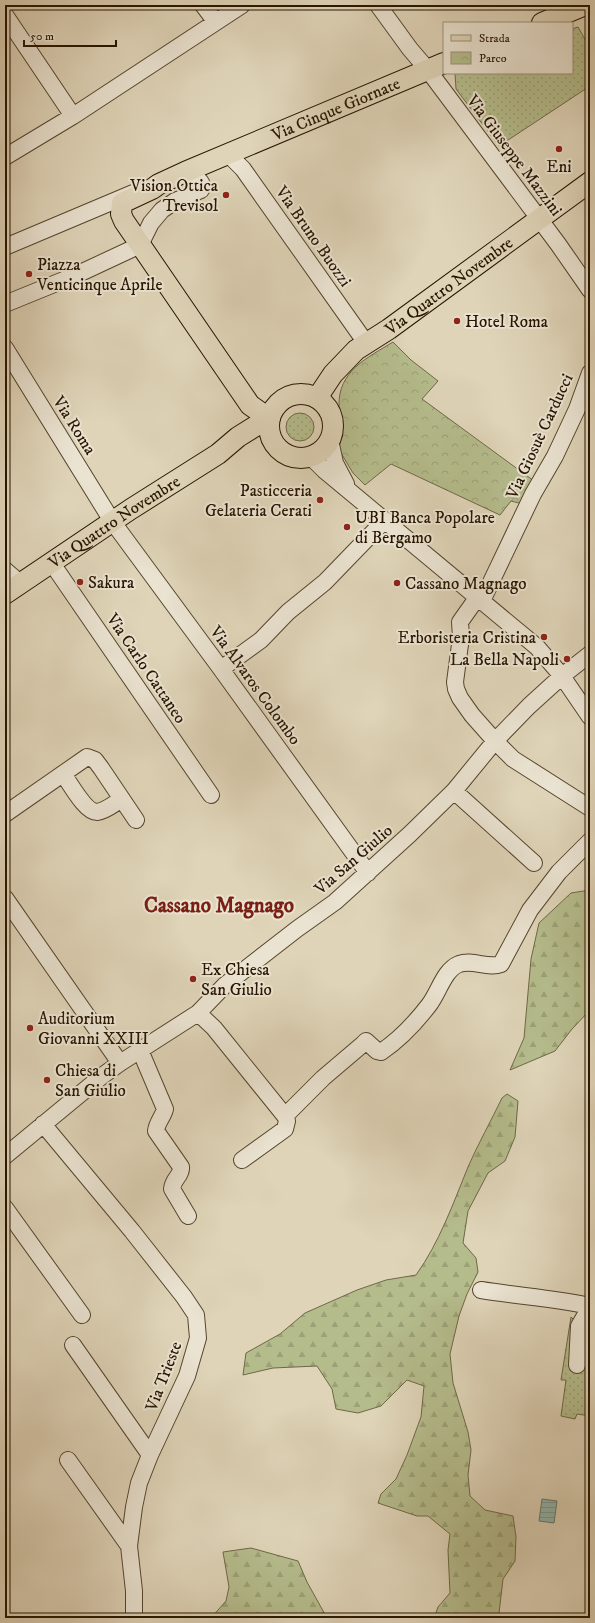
<svg xmlns="http://www.w3.org/2000/svg" width="595" height="1623" font-family="'IM FELL DW Pica',serif">
	<style>
		.grass { fill: url(#grass-dots); stroke: #6e6846 }
		.forest { fill: url(#forest-firs); stroke: #6e6846 }
		.park { fill: url(#park-crowns); stroke: #6e6846 }
		.water { fill: url(#water-rules); stroke: #68776b }
		.lines { fill: none; stroke-linecap: round; stroke-linejoin: round }
		.minor-casing { stroke: #55452e; stroke-width: 18 }
		.major-casing { stroke: #271500; stroke-width: 22 }
		.minor { stroke: #eae3d1; stroke-width: 16 }
		.major { stroke: #dfd4b8; stroke-width: 20 }
		.poi-dot { fill: #8f2418; stroke: #eae3d1; stroke-width: 1.5 }
		.labels { text-anchor: middle; stroke-width: 4; stroke-linejoin: round; paint-order: stroke }
		.street-label { font-size: 17px; fill: #271500; stroke: #eae3d1 }
		.poi-label { font-size: 17px; fill: #271500; stroke: #eae3d1; text-anchor: start }
		.district-label { font-size: 21px; font-weight: bold; fill: #7a1f14; stroke: #eae3d1 }
	</style>
	<defs>
		<pattern id="grass-dots" width="8" height="8" patternUnits="userSpaceOnUse"><rect width="8" height="8" fill="#b5bc8c"/><path d="M2 2h.1M6 6h.1" fill="none" stroke="#9ca177" stroke-width="1.8" stroke-linecap="round"/></pattern>
		<pattern id="forest-firs" width="22" height="20" patternUnits="userSpaceOnUse"><rect width="22" height="20" fill="#b5bc8c"/><path d="M5 1l3.5 6h-7zM16 11l3.5 6h-7z" fill="#9ca177"/></pattern>
		<pattern id="park-crowns" width="20" height="18" patternUnits="userSpaceOnUse"><rect width="20" height="18" fill="#b5bc8c"/><path d="M2 6a3 3 0 1 1 6 0M12 15a3 3 0 1 1 6 0" fill="none" stroke="#9ca177"/></pattern>
		<pattern id="water-rules" width="6" height="5" patternUnits="userSpaceOnUse"><rect width="6" height="5" fill="#93b8b2"/><path d="M0 2.5h6" fill="none" stroke="#7f9d97"/></pattern>
	</defs>
	<rect width="100%" height="100%" fill="#dfd4b8"/>
	<filter id="stains"><feTurbulence type="fractalNoise" baseFrequency=".005" numOctaves="4"/><feColorMatrix values="0 0 0 0 .2 0 0 0 0 .09 0 0 0 0 .02 0 0 0 .5 -.17"/></filter>
	<radialGradient id="worn" r=".72"><stop offset=".6" stop-color="#630" stop-opacity="0"/><stop offset="1" stop-color="#630" stop-opacity=".3"/></radialGradient>
	<path class="grass" d="M578 27 590 48V86L499 146 456 89 455 73H572V29Z
		M286 427a14 14 0 1 1 28 0a14 14 0 1 1-28 0Z
		M571 1317 574 1320 590 1321V1416L577 1414 575 1419 561 1416 566 1380H561Z"/>
	<path class="forest" d="M590 890V1010L572 1029 555 1051 510 1070 524 1038 531 959 539 923 571 893Z
		M507 1094 518 1101 515 1137 505 1161 488 1173 468 1211 463 1243 476 1258 478 1272 467 1294 459 1316 450 1354 453 1383 468 1432 471 1450 468 1475 470 1496 485 1510 513 1516 516 1537 515 1561 503 1579 499 1613 494 1618H434L438 1607 450 1593 448 1550 450 1534 428 1516H417L378 1503 381 1494 396 1479 407 1455 421 1417 424 1386 407 1380 381 1406 358 1413 336 1409 332 1389 317 1366 273 1368 243 1375 246 1353 280 1334 305 1313 357 1290 386 1280 416 1275C439 1243 453 1204 468 1167 478 1144 491 1121 502 1098Z
		M251 1548 298 1561 307 1582 327 1618H211L226 1601 229 1587 223 1552Z"/>
	<path class="park" d="M393 342 411 360 438 381 422 399 534 481 523 504 511 501 500 515 391 464 365 485 353 473 338 448C340 440 343 430 343 421 343 416 339 411 339 406 338 371 367 358 393 342Z"/>
	<path class="water" d="M542 1499 557 1501 554 1523 539 1521Z"/>
	<g class="lines">
		<g class="minor-casing">
			<path id="minor" d="M203 5 215 21
				M378 5 410 49 428 70 558 244 590 290
				M5 15 73 116
				M228 154 243 169 366 343
				M5 157 73 116 242 5
				M5 247 133 193
				M5 304 76 275 136 247 142 241 151 223 162 210 175 201 201 190C205 180 193 176 185 172
				M5 348 112 521 221 669 368 873
				M330 440 335 463 346 484
				M311 457 324 470 537 647 562 676 590 717
				M51 562 211 795
				M5 570 20 583
				M477 598 460 622 461 637 455 682 456 689 460 698 472 715 495 741 513 759 590 808
				M482 601 533 494 555 456 577 409 590 373
				M221 669 261 640 288 612 325 582 385 520
				M63 774C70 783 85 812 97 812 106 811 115 803 122 799
				M454 791 534 863
				M5 814 87 757 95 760 101 768 136 820
				M5 898 120 1063
				M198 1013 214 1028 285 1116 323 1078 363 1044 366 1041 377 1051 381 1052C399 1040 416 1022 429 1005 439 992 444 970 459 964 473 959 488 969 501 964L530 910 559 872 590 841
				M140 1050 165 1109C163 1117 157 1122 156 1131L181 1167C182 1176 173 1178 172 1189L188 1216
				M43 1124 132 1231 184 1297 196 1315 198 1338 187 1376 150 1455 139 1483 134 1507 129 1546 134 1591V1618
				M5 1156 102 1076 120 1063 198 1013 225 985 297 929 335 902 410 834 454 791 495 741 529 706 562 676 590 654
				M242 1160 285 1129 287 1121 285 1116
				M5 1208 82 1315
				M481 1290C517 1296 554 1298 590 1306
				M73 1345 150 1455
				M577 1365 579 1326 586 1314
				M68 1460 129 1546"/>
		</g>
		<g class="major-casing">
			<g id="major">
				<path d="M542 23 585 5"/>
				<circle cx="301" cy="426" r="32"/>
				<path id="s1" d="M317 398 333 374 356 350 389 329 590 182"/>
				<path id="s2" d="M270 417 264 415 250 405 124 221 121 214 122 203 152 189 159 184 185 172 444 63"/>
				<path id="s3" d="M5 594 131 509 218 454 238 437 270 417"/>
			</g>
		</g>
		<use href="#minor" class="minor"/>
		<use href="#major" class="major"/>
	</g>
	<g class="poi-dot">
		<circle cx="559" cy="149" r="4"/>
		<circle cx="226" cy="195" r="4"/>
		<circle cx="29" cy="274" r="4"/>
		<circle cx="457" cy="321" r="4"/>
		<circle cx="320" cy="500" r="4"/>
		<circle cx="347" cy="527" r="4"/>
		<circle cx="80" cy="582" r="4"/>
		<circle cx="397" cy="583" r="4"/>
		<circle cx="544" cy="637" r="4"/>
		<circle cx="567" cy="659" r="4"/>
		<circle cx="193" cy="979" r="4"/>
		<circle cx="30" cy="1028" r="4"/>
		<circle cx="47" cy="1080" r="4"/>
	</g>
	<g class="labels">
		<g class="street-label">
			<text dy="6" stroke="none"><textPath href="#s2" startOffset="499">Via Cinque Giornate</textPath></text>
			<text transform="translate(515 155) rotate(53)" y="6">Via Giuseppe Mazzini</text>
			<text transform="translate(314 236) rotate(55)" y="6">Via Bruno Buozzi</text>
			<text dy="6" stroke="none"><textPath href="#s1" startOffset="175">Via Quattro Novembre</textPath></text>
			<text transform="translate(75 425) rotate(58)" y="6">Via Roma</text>
			<text transform="translate(539 436) rotate(-65)" y="6">Via Giosuè Carducci</text>
			<text dy="6" stroke="none"><textPath href="#s3" startOffset="131">Via Quattro Novembre</textPath></text>
			<text transform="translate(147 668) rotate(56)" y="6">Via Carlo Cattaneo</text>
			<text transform="translate(256 685) rotate(54)" y="6">Via Alvaros Colombo</text>
			<text transform="translate(353 859) rotate(-41)" y="6">Via San Giulio</text>
			<text transform="translate(163 1376) rotate(-69)" y="6">Via Trieste</text>
		</g>
		<g class="poi-label">
			<text x="559" y="172" text-anchor="middle">Eni</text>
			<text x="218" y="191" text-anchor="end">Vision Ottica<tspan x="218" dy="20">Trevisol</tspan></text>
			<text x="37" y="270">Piazza<tspan x="37" dy="20">Venticinque Aprile</tspan></text>
			<text x="465" y="327">Hotel Roma</text>
			<text x="312" y="496" text-anchor="end">Pasticceria<tspan x="312" dy="20">Gelateria Cerati</tspan></text>
			<text x="355" y="523">UBI Banca Popolare<tspan x="355" dy="20">di Bergamo</tspan></text>
			<text x="88" y="588">Sakura</text>
			<text x="405" y="589">Cassano Magnago</text>
			<text x="536" y="643" text-anchor="end">Erboristeria Cristina</text>
			<text x="559" y="665" text-anchor="end">La Bella Napoli</text>
			<text x="201" y="975">Ex Chiesa<tspan x="201" dy="20">San Giulio</tspan></text>
			<text x="38" y="1024">Auditorium<tspan x="38" dy="20">Giovanni XXIII</tspan></text>
			<text x="55" y="1076">Chiesa di<tspan x="55" dy="20">San Giulio</tspan></text>
		</g>
		<g class="district-label">
			<text x="219" y="912">Cassano Magnago</text>
		</g>
	</g>
	<rect width="595" height="1623" fill="none" stroke="#dfd4b8" stroke-width="20"/>
	<rect x="6" y="6" width="583" height="1611" fill="none" stroke="#271500" stroke-width="2"/>
	<rect x="10" y="10" width="575" height="1603" fill="none" stroke="#271500"/>
	<rect x="443" y="22" width="130" height="52" fill="#eae3d1" stroke="#9c917d"/>
	<rect x="451" y="35" width="20" height="6" fill="#dfd4b8" stroke="#9c917d"/>
	<text x="479" y="42" font-size="12" fill="#271500">Strada</text>
	<rect x="451" y="52" width="20" height="12" fill="url(#park-crowns)" stroke="#9c917d"/>
	<text x="479" y="62" font-size="12" fill="#271500">Parco</text>
	<path d="M24 40v6h92v-6" fill="none" stroke="#271500" stroke-width="2"/>
	<text x="30" y="40" font-size="12" fill="#271500" stroke="#eae3d1" stroke-width="3" paint-order="stroke">50 m</text>
	<rect width="100%" height="100%" filter="url(#stains)"/>
	<rect width="100%" height="100%" fill="url(#worn)"/>
</svg>
